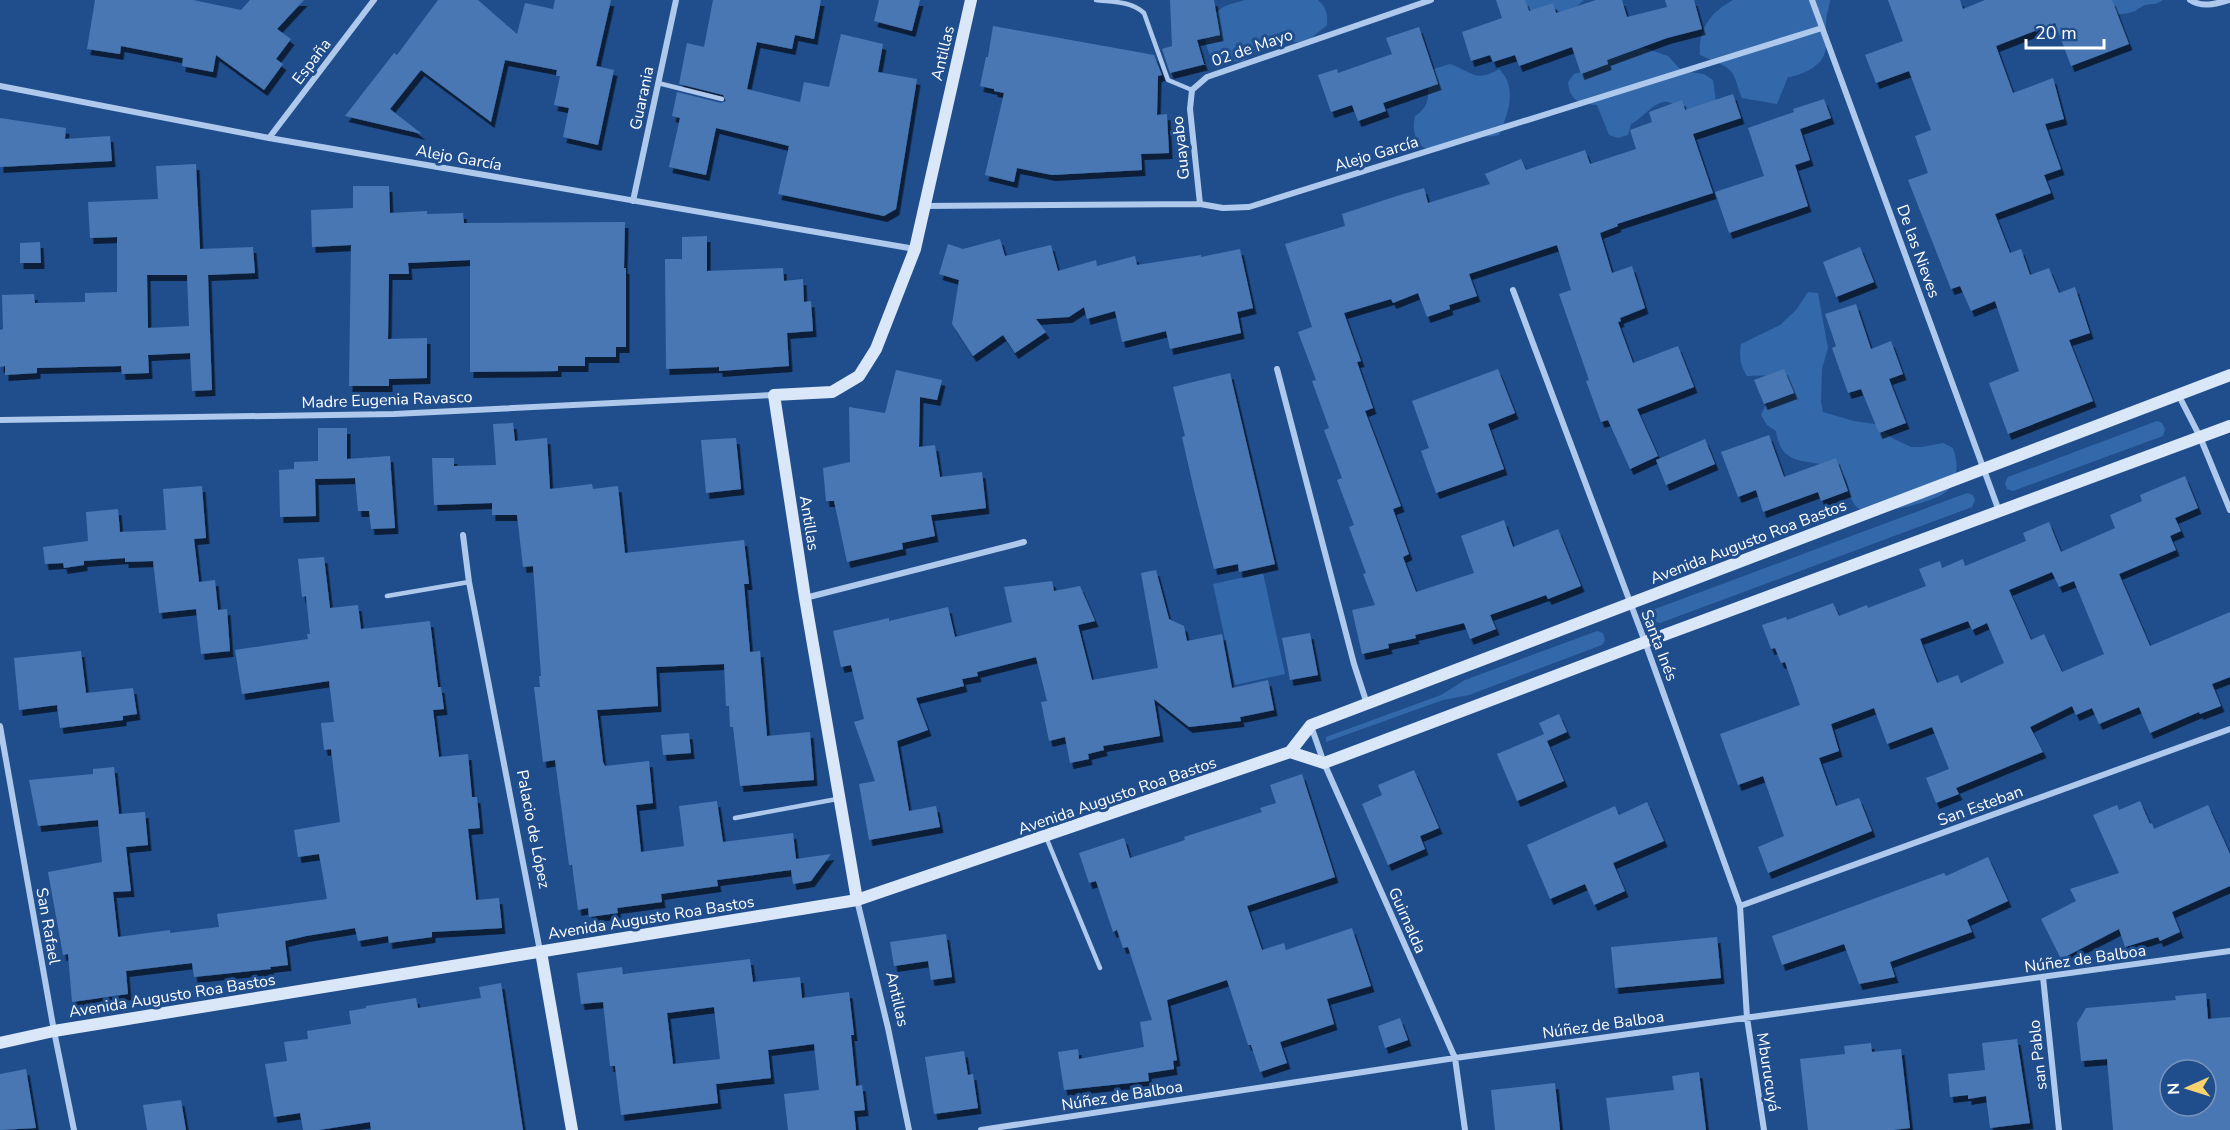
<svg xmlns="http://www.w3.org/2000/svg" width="2230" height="1130" font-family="'Nunito Sans',sans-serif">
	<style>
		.green { fill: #3368aa }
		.building { fill: #4877b4; fill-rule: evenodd; filter: url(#shadow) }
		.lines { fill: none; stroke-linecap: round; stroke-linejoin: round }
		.lane { stroke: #aec9ec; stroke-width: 4.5 }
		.street { stroke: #aec9ec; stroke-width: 6 }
		.secondary { stroke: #d9e7f9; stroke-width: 12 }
		.labels { text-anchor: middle; stroke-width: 6; stroke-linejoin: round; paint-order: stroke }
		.street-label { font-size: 16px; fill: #fff; stroke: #204e8d }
	</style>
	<defs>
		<filter id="shadow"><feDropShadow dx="3.5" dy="6" stdDeviation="0" flood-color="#0009"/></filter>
	</defs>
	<rect width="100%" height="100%" fill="#204e8d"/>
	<path class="green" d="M1245 0H1318C1326 7 1328 14 1327 25L1310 39 1299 42 1268 43 1243 61 1221 63 1212 59C1203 44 1202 23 1218 11 1225 4 1236 3 1245 0Z
		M1508 0H1584L1577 6 1562 12 1554 10H1521Z
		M1733 0H1830C1829 8 1826 15 1826 24 1825 33 1828 43 1825 52 1822 66 1801 76 1788 77L1777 104 1742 98C1738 90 1737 81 1733 74 1727 64 1710 60 1700 55 1698 29 1711 12 1733 0Z
		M2093 0H2163C2154 6 2153 3 2145 5 2141 6 2137 11 2132 12 2116 18 2106 9 2093 0Z
		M1636 45 1668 56 1682 71 1704 74 1713 80 1716 102 1685 111C1680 108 1673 103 1668 102 1656 99 1642 119 1631 124L1628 135 1618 138 1609 135 1597 105C1580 103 1570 102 1568 82L1574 74 1604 66 1610 57Z
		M1450 64C1472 72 1476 83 1499 69 1518 87 1508 114 1499 135 1491 137 1484 136 1476 138 1459 142 1433 161 1419 143 1413 134 1413 127 1415 116 1435 103 1425 90 1430 70Z
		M1808 292 1818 293 1828 348 1822 369 1821 402 1823 412 1854 421 1875 424 1892 438 1911 447H1922L1943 443 1953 448C1958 462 1959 479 1947 491 1934 503 1879 515 1862 510 1845 504 1853 481 1840 472 1815 454 1782 474 1776 431L1767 425 1761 415 1765 406 1774 399 1780 375 1747 376C1740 365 1739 357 1741 344L1780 325 1796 310Z
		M2157 421 2162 423 2165 429 2163 436 2013 491 2007 489 2005 483 2008 477Z
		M1967 493 1973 495 1975 500 1972 507 1660 623 1654 621 1652 615 1655 609Z
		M1263 573 1285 674 1235 685 1213 584Z
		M1597 631 1603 633 1605 640 1602 645 1469 695 1443 700 1326 742V737L1441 695 1465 680Z"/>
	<path class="building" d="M95 0H193L241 10 250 0H304L277 29 291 39 276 59 283 64 264 90 216 55 213 72 182 66 183 58 121 46 120 54 87 49Z
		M438 0H478L517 34 525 3 553 9 555 0H611L596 66 614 70 598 145 563 137 569 108 554 105 560 76H556L557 70 505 60 491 122 421 70 390 109 422 134 345 116 394 53 397 55Z
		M713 0H821L814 39 795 35 792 49 757 42 747 89 800 102 804 82 829 87 841 34 883 44 878 72 917 79 896 209 884 216 778 194 789 146 716 128 706 175 669 167 680 118 672 116 677 92 721 103 726 101 723 95 679 84 687 43 704 47Z
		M879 0H920L912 31 874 21Z
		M1170 0H1214L1220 35 1197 40 1204 64H1206L1170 73 1162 49 1172 46Z
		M1496 0H1525L1529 11 1553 3 1556 13 1596 0H1622L1627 17 1667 7 1665 0H1694L1702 29 1667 38 1607 60 1608 64 1581 74 1572 47 1519 66 1515 55 1493 62 1490 55 1471 61 1462 32 1502 18Z
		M1888 0H1960L1963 9 1985 0H2112L2129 44 2071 66 2055 23 1996 46 2013 93 2053 78 2064 119 2045 124 2061 169 2044 175 2051 193 1995 214 2010 253 2021 249 2030 275 2049 268 2059 293 2075 287 2090 333 2069 340 2093 401 2008 434 1989 383 2019 371 1995 301 1971 311 1960 286 1951 289 1908 180 1928 173 1915 136 1931 130 1909 71 1876 83 1865 55 1903 41Z
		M993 26 1154 55 1162 75 1158 76 1157 115 1167 114 1169 153 1141 154 1142 170 1052 175 1017 168 1014 182 985 175 1004 93 994 91V89L980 86 986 57H988Z
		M1419 27 1438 84 1383 103 1386 111 1358 121 1352 105 1331 112 1318 75 1337 69 1338 73 1392 54 1386 38Z
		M1733 94 1741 118 1693 134 1713 193 1617 224 1618 226 1600 233 1612 273 1632 266 1645 308 1620 318 1621 321 1618 322 1633 363 1678 346 1694 387 1637 409 1658 456 1630 469 1608 420 1601 422 1586 381 1589 380 1559 294 1571 290 1557 245 1469 274 1477 296 1449 305 1450 309 1427 317 1418 293 1393 303 1391 299 1344 313 1361 361 1357 362 1373 408 1365 411 1401 506 1393 509 1409 554 1403 557 1416 592 1474 573 1461 536 1504 520 1513 547 1558 529 1581 586 1548 599 1546 595 1490 615 1496 629 1470 639 1464 623 1415 635 1416 638 1388 644 1389 648 1362 654 1352 610 1375 605 1363 574 1366 573 1349 527 1354 525 1337 480 1342 478 1324 430 1329 428 1312 381 1316 380 1298 332 1312 327 1285 244 1345 226 1342 214 1400 195 1424 188 1428 203 1490 184 1485 174 1521 159 1526 170 1585 150 1590 164 1636 149 1630 130 1652 122 1649 112 1682 100 1685 110Z
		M1824 99 1831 118 1800 129 1810 160 1795 165 1808 206 1729 233 1715 192 1764 176 1748 128 1794 112 1793 109Z
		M0 118 66 128 65 139 110 136 112 161 0 167Z
		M196 164 200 249 253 247 255 273 208 275 212 390 192 391 190 353 148 355 149 373 122 374 121 366 37 368V373L5 375V366L0 367V330L3 329 2 295 34 294 35 303 85 302V293L117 292V237L90 238 88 202 158 199 156 166ZM147 275H187L189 326 148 328Z
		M353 186H389L390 213 427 211V214L463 213 464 223 625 222 624 268H626V347H616V357H585V366H558V371L470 372V260L408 263 409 274H389L388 339 427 338V378L389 379V386H349L351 245 312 247 311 210 353 208Z
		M707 236V271L783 268 784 281 803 279 804 302 811 301 813 331 787 333 789 366 719 371V367L666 369 665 259H682V237Z
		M1000 239 1005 256 1051 245 1058 271 1096 260 1097 266 1135 256 1137 265 1201 255V257L1240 249 1253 308 1237 312 1241 333 1170 349 1166 331 1122 342 1115 311 1087 319 1084 307 1069 317 1036 319 1046 332 1015 353 1003 335 973 356 952 324 959 280 939 274 948 244 963 249Z
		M40 242 41 263H20V243Z
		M1860 247 1874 282 1836 297 1823 262Z
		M1856 304 1871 349 1891 341 1903 374 1889 379 1906 423 1879 433 1861 389 1848 393 1832 348 1836 346 1825 314Z
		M1498 369 1515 413 1488 424 1504 469 1436 493 1421 451 1429 448 1412 401Z
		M1784 369 1794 393 1764 404 1754 380Z
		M896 370 942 380 937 400 920 397 919 447 935 445 940 477 982 472 986 508 931 515 935 536 902 543 903 549 847 562 834 501H826L823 468 850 462 849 407 885 413Z
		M1230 373 1275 564 1239 572 1238 564 1214 569 1194 490 1182 437 1185 436 1173 387Z
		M513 423 515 441 547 438 550 489 592 484 593 489 618 486 625 553 744 540 749 584H744L750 652 760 651 767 736 810 732 814 780 740 786 733 727H730L729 706H726L724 664 656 667 658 706 597 710 603 762 605 766 649 761 653 803 636 805 641 852 684 846 679 806 717 801 723 842 793 833 796 859 831 854 811 881 793 884 791 870 717 880 718 886 661 894 662 902 617 908 618 913 589 917 588 908 578 910 572 865H569L555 760 543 762 534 687H540L539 676H541L533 566 523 567 517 515H492V503L434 505 432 458H454V466L496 465 493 424Z
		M318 428H347V459L390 456 395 528 371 529 369 511H358L355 478 315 479 316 516 280 517 279 470 294 469V462L318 461Z
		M1769 435 1784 477 1836 458 1848 491 1821 501 1818 492 1763 512 1756 490 1738 497 1721 452Z
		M736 438 741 489 706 493 701 440Z
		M1705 439 1715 464 1666 485 1656 460Z
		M2185 476 2198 508 2175 518 2181 531 2170 536 2176 550 2119 574 2150 646 2230 612V677L2212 684 2221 706 2200 714 2199 712 2150 733 2139 707 2099 724 2092 708 2076 715 2072 706 2030 727 2043 752 1956 788 1959 794 1936 803 1926 778 1949 769 1932 727 1887 744 1874 708 1831 724 1839 751 1819 758 1836 806 1859 798 1872 831 1768 873 1758 847 1784 836 1763 776 1738 785 1720 734 1800 705 1785 662 1781 663 1775 648 1771 649 1762 625 1786 617 1787 620 1833 603 1839 616 1867 605 1868 608 1926 586 1919 569 1940 561 1942 568 1963 559 1965 566 2026 541 2023 533 2049 522 2061 552 2115 528 2110 515 2142 501 2140 495ZM2052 572 2059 587 2074 581 2104 654 2062 672 2044 634 2031 640 2009 590ZM1968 621 1972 630 1987 623 2004 663 1961 683 1958 675 1937 683 1920 639Z
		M202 486 206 538 194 539 199 582 215 580 218 610 227 609 230 651 201 654 196 609 159 613 153 561 125 562V558L84 561V565L64 568 63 563 45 564 43 547 88 541 86 512 118 509 120 532 166 530 163 489Z
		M324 557 330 608 358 605 361 629 430 621 438 687H441L444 709 433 710 439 757 468 754 472 797H477L480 828 468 829 476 900 499 898 502 928 432 932V937L389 943 388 936 358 941 355 928 306 936 285 941 288 965 270 967 271 969 194 977 192 963 126 971 128 994 72 1002 68 954 63 955 48 872 102 862 98 820 38 826 29 780 93 774V769L114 767 119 814 145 812 148 845 126 847 131 891 113 892 118 937 170 930V933L219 927 217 914 327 899 319 854 298 857 294 830 340 822 331 749 324 750 321 723 334 722 329 681 242 694 235 650 308 639 307 634H310L306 596 302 597 298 559Z
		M1156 570 1169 619 1184 626 1187 641 1222 634 1232 688 1268 680 1274 710 1240 717 1241 721 1189 727 1154 699 1160 736 1103 746 1104 750 1088 754 1089 759 1070 763 1065 737 1049 741 1041 702 1047 701 1036 657 977 672 978 676 962 679 964 686 916 698 928 730 897 741 909 811 936 806 940 827 869 840 859 784 875 781 854 722 864 719 851 665 841 667 833 631 889 618V621L948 607 955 637 1012 622 1004 587 1052 581 1054 591 1080 586 1095 621 1078 625 1092 680 1158 668 1141 573Z
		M1310 633 1318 675 1290 680 1282 638Z
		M81 651 86 693 133 688 137 714 123 716V720L60 728 57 705 19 710 14 658Z
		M1559 714 1567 732 1547 741 1564 781 1517 801 1497 754 1544 734 1539 723Z
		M689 733 691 753 663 755 661 735Z
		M1414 770 1439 828 1420 836 1425 849 1388 865 1362 804 1382 795 1378 785Z
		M1302 774 1335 877 1247 906 1262 950 1284 943 1286 950 1352 928 1371 986 1327 999 1334 1024 1280 1042 1287 1063 1260 1072 1251 1045H1248L1227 980 1167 1000 1177 1060 1173 1061 1174 1069 1148 1073 1149 1081 1064 1090 1058 1052 1078 1049 1079 1059 1144 1047 1140 1022 1152 1020 1128 947 1123 948 1117 930 1113 932 1096 881 1089 883 1079 853 1124 838 1130 858 1185 840 1184 837 1262 812 1260 808 1276 803 1270 785Z
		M2140 801 2150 824 2152 823 2154 829 2208 805 2230 854V886L2172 912 2180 932 2160 941 2158 937 2125 947 2119 929 2061 959 2041 919 2076 901 2070 889 2119 873 2093 815 2117 805 2119 810Z
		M1647 802 1664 841 1613 863 1625 891 1594 905 1585 884 1550 899 1527 845 1615 806 1619 815Z
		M1988 857 2008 901 1967 920 1972 932 1890 962 1895 977 1859 984 1844 944 1782 965 1772 936 1944 873 1946 876Z
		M946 934 952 977 931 980 928 961 894 966 890 942Z
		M1717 937 1721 978 1615 988 1611 947Z
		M750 959 753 982 800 977 802 998 849 992 854 1035H851L856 1086 862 1085 865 1110 854 1111 856 1130H788L784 1094 819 1090 814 1044 768 1050 771 1078 716 1084 718 1103 621 1115 615 1066H610L603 1002 581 1004 577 973 622 967 623 974ZM714 1007 720 1059 673 1064 667 1013Z
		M501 983 523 1130H371L370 1122 319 1130H303L300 1113 274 1117 265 1064 287 1061 284 1042 308 1039 307 1031 351 1024 349 1011 366 1008V1006L416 998 418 1008 481 998 479 987Z
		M2206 993 2208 1019 2230 1017V1130H2113L2107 1059 2081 1061 2077 1023 2086 1008 2176 1000 2175 996ZM2170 1070H2206V1106H2170Z
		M1400 1018 1408 1040 1385 1048 1378 1026Z
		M2017 1039 2030 1123 1990 1128 1986 1096 1968 1099V1095L1950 1097 1948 1074 1985 1070 1982 1043Z
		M1871 1043 1872 1052 1901 1049 1910 1128 1893 1130H1808L1800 1059 1845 1054 1844 1046Z
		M964 1051 968 1075 973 1074 978 1108 934 1114 925 1057Z
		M26 1069 36 1128 0 1130V1074Z
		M1699 1072 1706 1130H1610L1606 1098 1674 1090 1672 1076Z
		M1555 1083 1560 1130H1495L1491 1090Z
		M181 1100 186 1130H147L143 1105Z"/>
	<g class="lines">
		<path class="lane" d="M1096 0C1113 2 1131 1 1144 13L1168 80 1192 90
			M658 83 722 99
			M387 596 469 582
			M735 818 837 799
			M1046 837 1100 968"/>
		<path class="street" d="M1812 0 1999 511
			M2190 0C2203 8 2215 4 2229 0
			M0 86 269 138 915 249
			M269 138 374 0
			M633 201 676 0
			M1200 204 1190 109 1192 90 1207 77 1431 0
			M924 206 1200 204 1223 208 1249 207 1822 28
			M1513 290 1645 642 1740 906 1747 1018 1764 1130
			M1277 369 1354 664 1367 704
			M2179 396 2200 437 2230 510
			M0 420 394 414 774 395
			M463 535 469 582 540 951
			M805 598 1024 542
			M0 726 54 1031 74 1130
			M1311 726 1324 763 1455 1058 1465 1130
			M857 900 888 1028 909 1130
			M1740 906 2230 729
			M2043 977 2059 1130
			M981 1130 1455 1058 2230 951"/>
		<path class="secondary" d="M1290 752 1324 763 1645 642 2230 426
			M857 900 805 598 774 395 832 392 859 376 876 349 915 249 971 0
			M541 952 572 1130
			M0 1043 54 1031 857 900 1290 752 1311 725 2230 375"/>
	</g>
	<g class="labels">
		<g class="street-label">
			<text transform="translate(1252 47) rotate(-19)" y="6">02 de Mayo</text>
			<text transform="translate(942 53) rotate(-77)" y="6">Antillas</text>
			<text transform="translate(311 61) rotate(-53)" y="6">España</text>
			<text transform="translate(641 98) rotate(-78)" y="6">Guarania</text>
			<text transform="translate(1180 148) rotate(-96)" y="6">Guayabo</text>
			<text transform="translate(1376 153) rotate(-17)" y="6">Alejo García</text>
			<text transform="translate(459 157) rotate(10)" y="6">Alejo García</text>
			<text transform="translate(1919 251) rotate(70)" y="6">De las Nieves</text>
			<text transform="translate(387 399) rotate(-2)" y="6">Madre Eugenia Ravasco</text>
			<text transform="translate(810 523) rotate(81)" y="6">Antillas</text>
			<text transform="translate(1748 541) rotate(-21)" y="6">Avenida Augusto Roa Bastos</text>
			<text transform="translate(1660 645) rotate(69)" y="6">Santa Inés</text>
			<text transform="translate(1117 795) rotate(-19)" y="6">Avenida Augusto Roa Bastos</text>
			<text transform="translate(1980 805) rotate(-20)" y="6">San Esteban</text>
			<text transform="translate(534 829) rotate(79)" y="6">Palacio de López</text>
			<text transform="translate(651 917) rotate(-9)" y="6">Avenida Augusto Roa Bastos</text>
			<text transform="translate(1408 920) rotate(66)" y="6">Guirnalda</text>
			<text transform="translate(49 926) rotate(80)" y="6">San Rafael</text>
			<text transform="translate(2085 958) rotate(-8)" y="6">Núñez de Balboa</text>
			<text transform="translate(172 995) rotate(-9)" y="6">Avenida Augusto Roa Bastos</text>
			<text transform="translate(898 999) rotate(77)" y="6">Antillas</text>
			<text transform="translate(1603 1024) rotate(-8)" y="6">Núñez de Balboa</text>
			<text transform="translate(2037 1055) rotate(-96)" y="6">san Pablo</text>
			<text transform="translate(1769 1072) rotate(81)" y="6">Mburucuyá</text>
			<text transform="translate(1122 1095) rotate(-9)" y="6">Núñez de Balboa</text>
		</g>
	</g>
	<g transform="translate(2188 1088) rotate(267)"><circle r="28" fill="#204e8d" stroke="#7995bb" stroke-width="1.5"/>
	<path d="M0-4.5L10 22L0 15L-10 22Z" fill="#fad36e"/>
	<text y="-9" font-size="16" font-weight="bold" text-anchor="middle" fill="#ffffff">N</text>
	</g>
	<path d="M2026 39v9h78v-9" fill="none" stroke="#ffffff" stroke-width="3"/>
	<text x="2035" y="39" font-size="18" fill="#ffffff" stroke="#204e8d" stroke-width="4.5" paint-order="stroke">20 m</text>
</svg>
